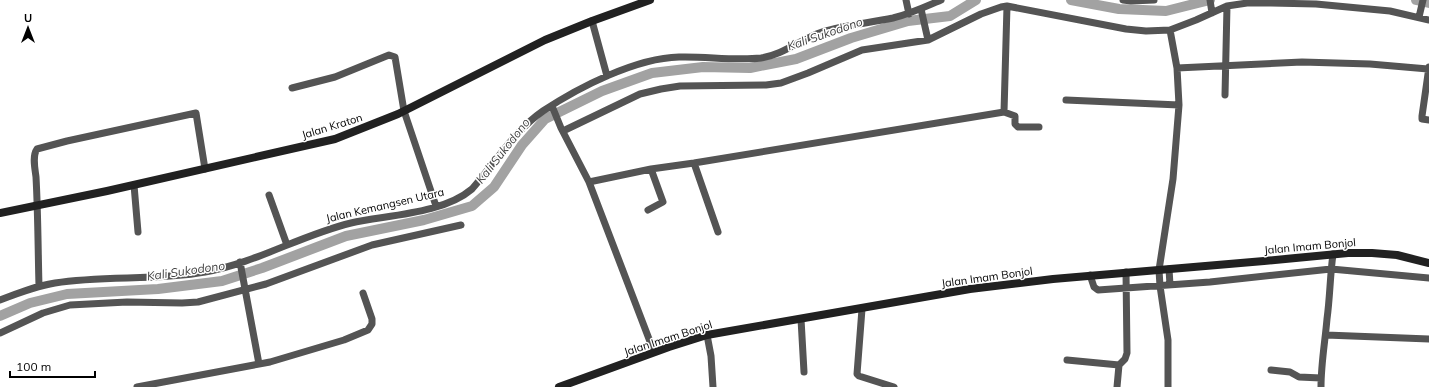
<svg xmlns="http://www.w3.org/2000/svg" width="1429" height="387" font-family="Mulish,sans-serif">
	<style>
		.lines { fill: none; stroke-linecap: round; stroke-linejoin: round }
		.river { stroke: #a2a2a2; stroke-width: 10 }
		.street { stroke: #545454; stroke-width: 7 }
		.secondary { stroke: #212121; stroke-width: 8 }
		.labels { text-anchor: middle; stroke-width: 3; stroke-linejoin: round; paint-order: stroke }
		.street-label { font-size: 11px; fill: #000; stroke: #fff }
		.water-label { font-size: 12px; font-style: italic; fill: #434343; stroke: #fff }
	</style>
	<rect width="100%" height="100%" fill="#fff"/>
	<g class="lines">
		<path class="river" d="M1071 0 1119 9 1166 11 1210 0
			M1416 0 1429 3
			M0 316 30 303 67 294 158 289 222 281 262 268 346 236 424 220 472 206 494 187 522 145 545 119 602 91 652 73 703 67 750 68 796 59 851 38 908 21 950 16 976 0"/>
		<path class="street" d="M906 0 909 14
			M1123 0 1131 1 1154 0
			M1210 0 1212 13
			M921 9 928 40
			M1419 17 1423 0
			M592 21 607 76
			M1429 67 1422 116V119L1429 120
			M1177 68 1302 62 1370 64 1428 69
			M292 88 335 77 389 55 395 57 404 111 436 206
			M1225 95 1227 6
			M1066 100 1179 105
			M552 106 561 128 589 182 654 352
			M1004 112 1007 6
			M563 131 640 94 661 89 680 86 766 85 781 83 808 73 862 50 928 40 981 14 1001 7 1007 6 1126 29 1146 31 1170 30 1196 20 1227 6 1247 3H1271L1316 4 1390 11 1429 20
			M694 163 718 232
			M589 182 651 169 694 163 1004 112 1015 116V124L1018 127H1039
			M134 185 138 232
			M269 195 287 245
			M648 210 663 202 651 169
			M240 262 259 364
			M1169 269 1170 285
			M1090 275 1094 287 1098 290 1210 282 1331 269 1429 278
			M39 286C38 250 38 213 36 177 35 169 32 156 37 149L67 141 196 113 205 169
			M0 300C18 293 36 286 55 283 104 275 156 281 205 272 256 263 301 235 351 223 387 215 443 214 472 189 495 163 514 131 543 111 579 87 636 58 679 57 706 56 733 61 761 58 783 55 801 39 822 32 844 25 869 23 893 18 910 14 925 7 941 0
			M862 309 857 374 859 376 894 387
			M801 319 804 372
			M0 333 43 313 70 305 127 302 182 303 198 302 266 284 372 245 461 225
			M707 335 711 356 713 387
			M1326 335 1429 339
			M1067 360 1119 365
			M1271 370 1290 372 1299 377 1321 378
			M137 387 270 362 344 340 368 330 372 324V319L363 293
			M1117 387 1119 365 1125 359 1127 353 1126 272
			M1168 387V340L1160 286 1159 270 1173 179 1179 105 1177 68 1170 30
			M1321 387C1321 364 1325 342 1327 319 1330 297 1330 276 1333 254"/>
		<path class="secondary" d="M0 213 107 191 335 139 398 114 545 40 592 21 650 0
			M559 387 669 347 707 335 970 289 1053 279 1264 261 1348 253H1372L1397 255 1429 263"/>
	</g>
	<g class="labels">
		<g class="street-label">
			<text transform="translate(332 126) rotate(-17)" y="4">Jalan Kraton</text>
			<text transform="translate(385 205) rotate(-13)" y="4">Jalan Kemangsen Utara</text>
			<text transform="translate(1310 246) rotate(-5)" y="4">Jalan Imam Bonjol</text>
			<text transform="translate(987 277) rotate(-8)" y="4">Jalan Imam Bonjol</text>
			<text transform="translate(668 338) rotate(-18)" y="4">Jalan Imam Bonjol</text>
		</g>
		<g class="water-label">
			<text transform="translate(825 34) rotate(-19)" y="4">Kali Sukodono</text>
			<text transform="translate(503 151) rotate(-52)" y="4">Kali Sukodono</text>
			<text transform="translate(186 271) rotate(-8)" y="4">Kali Sukodono</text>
		</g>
	</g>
	<g transform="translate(28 28)" stroke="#ffffff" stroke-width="3" paint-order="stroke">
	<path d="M0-3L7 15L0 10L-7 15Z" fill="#000000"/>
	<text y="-6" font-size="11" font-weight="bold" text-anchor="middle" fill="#000000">U</text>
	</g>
	<path d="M10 371v6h85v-6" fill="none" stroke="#000000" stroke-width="2"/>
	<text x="16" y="371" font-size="12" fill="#000000" stroke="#ffffff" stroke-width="3" paint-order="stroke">100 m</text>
</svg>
